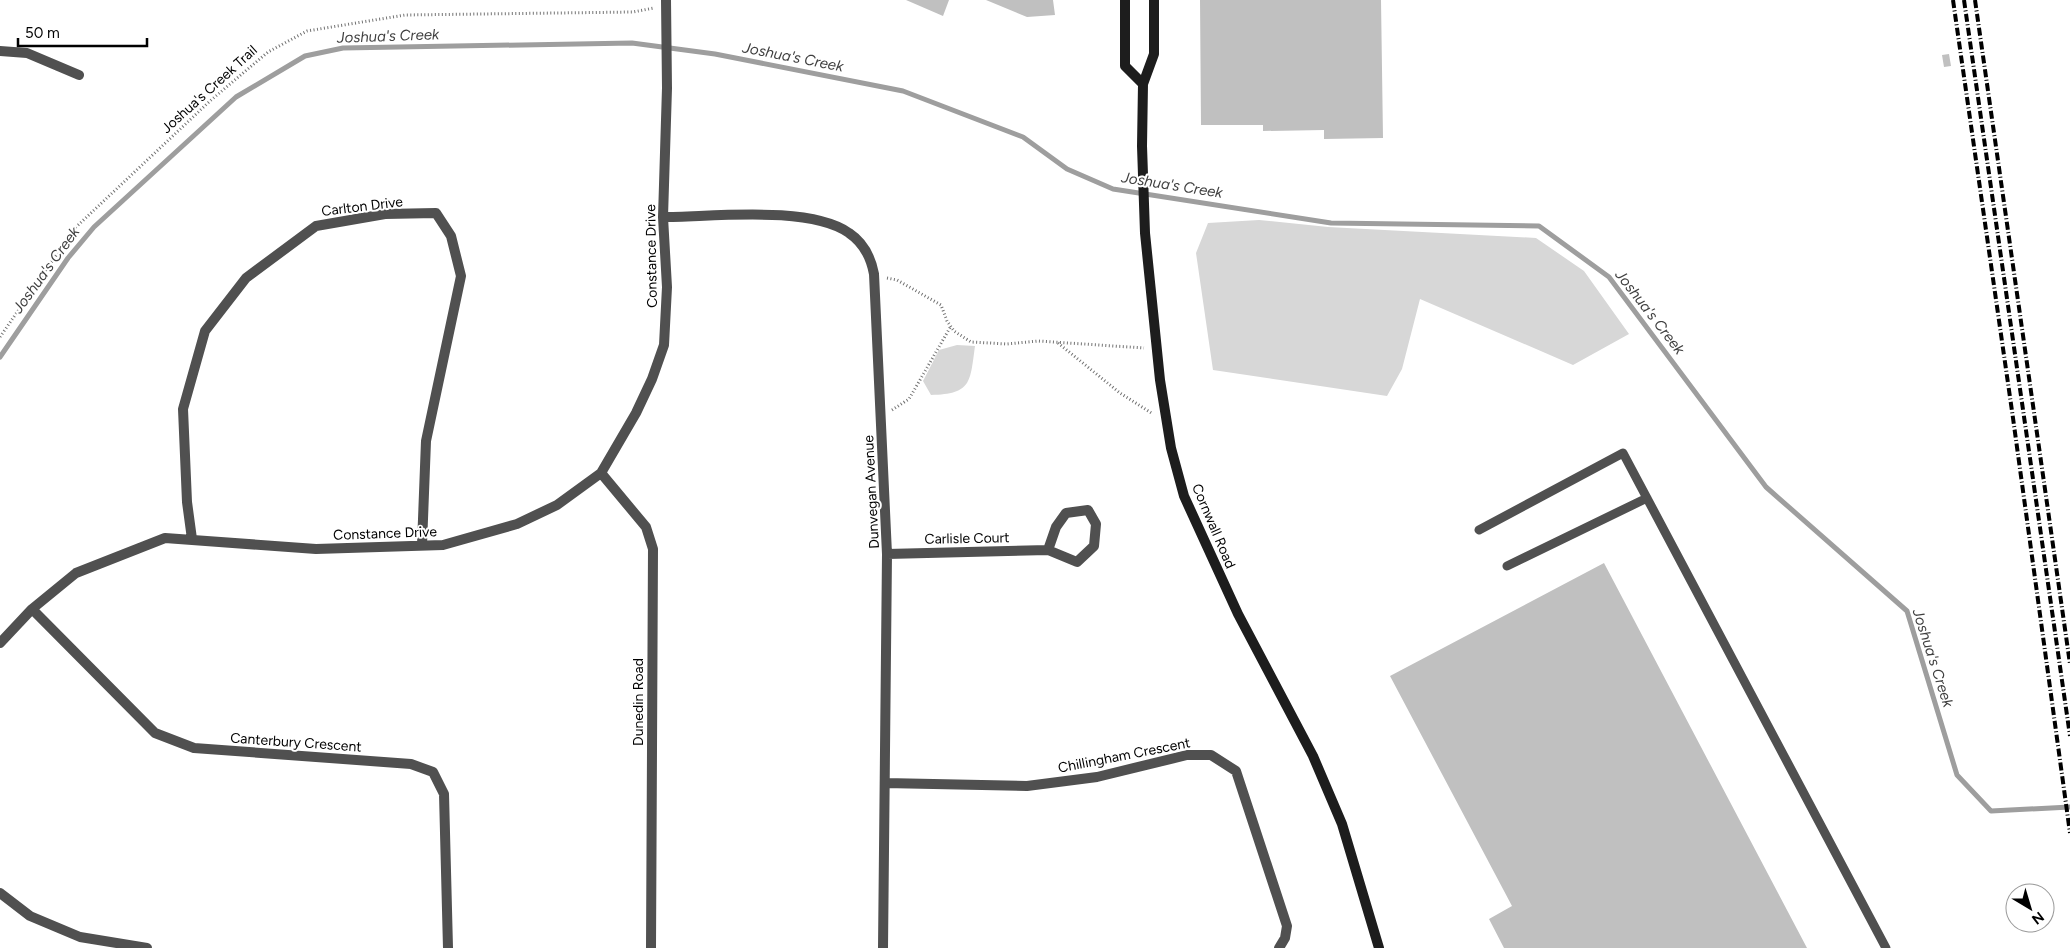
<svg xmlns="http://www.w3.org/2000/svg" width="2070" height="948" font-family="Figtree,sans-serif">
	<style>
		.green { fill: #d7d7d7 }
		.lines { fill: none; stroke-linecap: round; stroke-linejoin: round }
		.stream { stroke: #9e9e9e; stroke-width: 5 }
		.building { fill: #c0c0c0 }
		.path { stroke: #727272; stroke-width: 3; stroke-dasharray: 1 2.5; stroke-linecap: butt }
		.service { stroke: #505050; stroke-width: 9 }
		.minor { stroke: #505050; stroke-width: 10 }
		.secondary { stroke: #1d1d1d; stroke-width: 10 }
		.rail { stroke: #000; stroke-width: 4; stroke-dasharray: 8 2.5 1 2.5; stroke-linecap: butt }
		.labels { text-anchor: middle; stroke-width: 4; stroke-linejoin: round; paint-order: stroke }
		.street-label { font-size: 14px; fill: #000; stroke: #fff }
		.water-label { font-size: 15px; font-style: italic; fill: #3f3f3f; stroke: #fff }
	</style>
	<rect width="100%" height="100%" fill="#fff"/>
	<path class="green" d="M1259 220 1328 227 1536 238 1584 271 1629 334 1573 365 1420 299 1402 369 1387 396 1213 370 1196 253 1208 223Z
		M957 345 975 346C970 382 972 394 931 395L923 381 939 350Z"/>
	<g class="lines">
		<path class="stream" d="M0 357 68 258 94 227 236 97 305 56 343 48 632 43 715 54 903 91 1023 137 1067 169 1113 189 1331 223 1539 226 1609 277 1766 487 1907 611 1957 775 1991 811 2070 807"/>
	</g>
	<path class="building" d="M906 0H949L943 16Z
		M986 0H1053L1055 15 1027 17Z
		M1200 0H1381L1383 138 1324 139V130L1263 131V125H1201Z
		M1949 54 1951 66 1944 67 1942 55Z
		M1604 563 1807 948H1504L1489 919 1512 906 1390 676Z"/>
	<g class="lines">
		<path class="path" d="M887 278 897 280 941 305 947 321 954 331 971 342 1007 344 1038 341 1144 348
			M0 337 75 228 210 101 268 52 307 31 405 15 633 12 654 8
			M1058 343 1120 393 1153 414
			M892 410 909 399 951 326"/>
		<path class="service" d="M1479 530 1623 453 1886 948
			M1507 566 1647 498"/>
		<path class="minor" d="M0 51 27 53 79 75
			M663 217C712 217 809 205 849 233 864 243 871 258 874 274L887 554 883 948
			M601 473 646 527 653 549 651 948
			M192 539 187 502 183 409 205 331 246 278 316 226 385 214 436 213 451 236 461 276 426 441 422 545
			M887 554 1048 550 1077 562 1094 546 1096 524 1088 510 1066 513 1056 527 1048 550
			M32 609 155 733 194 748 411 764 433 772 444 794 448 948
			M0 643 32 609 76 573 165 538 316 549 443 545 517 524 557 505 601 473 636 413 652 379 664 345 667 287 663 217 667 88 666 0
			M885 783 1027 786 1097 777 1187 755H1211L1236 771 1287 926 1285 938 1279 948
			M0 893 30 916 80 937 147 948"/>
		<path class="secondary" d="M1125 0V66L1143 84
			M1154 0V54L1143 84 1142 146 1145 233 1160 380 1171 448 1184 496 1238 614 1313 756 1342 824 1379 948"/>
		<path class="rail" d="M1953 0 2013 418 2070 833
			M1964 0 2070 736
			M1975 0 2070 664"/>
	</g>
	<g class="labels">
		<g class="street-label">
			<text transform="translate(209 89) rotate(-42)" y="5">Joshua's Creek Trail</text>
			<text transform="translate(362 206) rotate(-7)" y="5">Carlton Drive</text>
			<text transform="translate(651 256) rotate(-91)" y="5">Constance Drive</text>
			<text transform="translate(871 492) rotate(-93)" y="5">Dunvegan Avenue</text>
			<text transform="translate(1214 526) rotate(67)" y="5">Cornwall Road</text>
			<text transform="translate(385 533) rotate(-2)" y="5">Constance Drive</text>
			<text transform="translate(967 538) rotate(-1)" y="5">Carlisle Court</text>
			<text transform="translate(638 702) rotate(-90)" y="5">Dunedin Road</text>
			<text transform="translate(296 742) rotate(4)" y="5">Canterbury Crescent</text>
			<text transform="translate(1124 755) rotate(-11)" y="5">Chillingham Crescent</text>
		</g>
		<g class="water-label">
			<text transform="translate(388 36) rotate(-2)" y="5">Joshua's Creek</text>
			<text transform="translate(793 57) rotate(11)" y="5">Joshua's Creek</text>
			<text transform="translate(1172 185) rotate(9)" y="5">Joshua's Creek</text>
			<text transform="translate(46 270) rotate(-54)" y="5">Joshua's Creek</text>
			<text transform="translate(1650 312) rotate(52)" y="5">Joshua's Creek</text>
			<text transform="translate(1933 658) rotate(72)" y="5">Joshua's Creek</text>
		</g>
	</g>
	<g transform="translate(2030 908) rotate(142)"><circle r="24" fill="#ffffff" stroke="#999999"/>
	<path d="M0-4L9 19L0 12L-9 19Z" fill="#000000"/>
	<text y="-8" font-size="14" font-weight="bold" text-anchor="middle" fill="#000000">N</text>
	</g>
	<path d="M18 38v8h129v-8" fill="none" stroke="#000000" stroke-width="2.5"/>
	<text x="25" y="38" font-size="15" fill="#000000" stroke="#ffffff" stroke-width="4" paint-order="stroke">50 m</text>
</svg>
